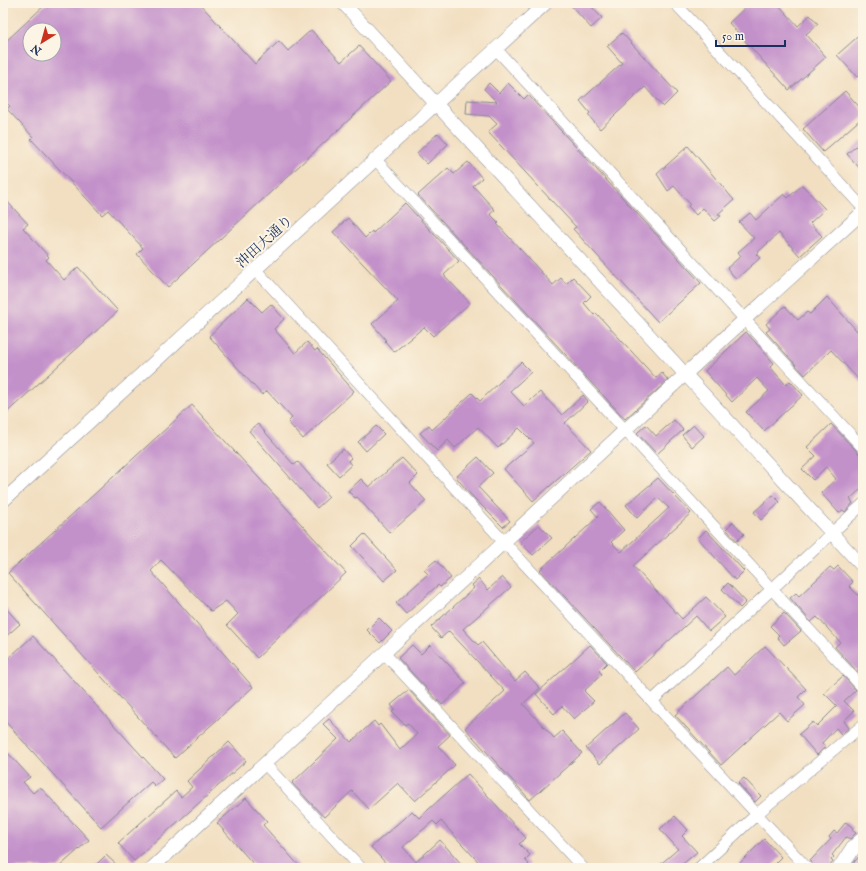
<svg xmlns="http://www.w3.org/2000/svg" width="866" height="871" font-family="'IM FELL English','Noto Serif JP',serif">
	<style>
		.building { fill: #c391ca; fill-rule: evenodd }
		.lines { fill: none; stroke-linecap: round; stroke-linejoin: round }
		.minor-casing { stroke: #868790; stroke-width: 12 }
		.tertiary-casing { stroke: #868790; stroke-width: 14 }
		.secondary-casing { stroke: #868790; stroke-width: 16 }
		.minor { stroke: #fff; stroke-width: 11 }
		.tertiary { stroke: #fff; stroke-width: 13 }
		.secondary { stroke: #fff; stroke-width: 15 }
		.labels { text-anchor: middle; stroke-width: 4; stroke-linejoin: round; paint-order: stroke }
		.street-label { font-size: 14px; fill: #1b2f5e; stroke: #fcf5e5 }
	</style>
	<rect width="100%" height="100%" fill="#fcf5e5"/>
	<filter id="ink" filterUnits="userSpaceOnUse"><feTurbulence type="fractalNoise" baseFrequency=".025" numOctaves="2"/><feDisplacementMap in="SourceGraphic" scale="8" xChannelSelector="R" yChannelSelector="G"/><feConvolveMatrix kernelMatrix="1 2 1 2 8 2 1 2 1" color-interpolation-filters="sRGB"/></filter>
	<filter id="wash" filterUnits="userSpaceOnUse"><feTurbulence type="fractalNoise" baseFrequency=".012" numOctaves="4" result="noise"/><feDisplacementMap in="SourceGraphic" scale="16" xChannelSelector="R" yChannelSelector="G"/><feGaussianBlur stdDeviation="0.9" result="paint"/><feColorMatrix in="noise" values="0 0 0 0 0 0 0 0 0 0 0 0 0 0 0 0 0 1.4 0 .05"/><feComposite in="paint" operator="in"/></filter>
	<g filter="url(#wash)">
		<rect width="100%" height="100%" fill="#f2dfc1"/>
		<g id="blocks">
			<path class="building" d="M47 3H199L255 64 279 41 288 51 311 30 341 62 359 46 391 81 168 287 137 254 143 248 108 210 102 215 31 139 33 137 7 109 10 106 3 99V44ZM30 30H54V54H30Z
				M569 3H588L602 18 591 28Z
				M750 3H777L798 26 810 15 818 24 806 34 826 57 789 90 729 23Z
				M863 32V72L857 77 837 55Z
				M622 33 677 93 663 107 645 87 600 129 588 115 590 113 580 101 622 63 607 46Z
				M489 83 499 93 508 83 524 99 528 95 701 283 658 322 573 229 576 227 488 132 497 124 489 116 466 114 467 100 497 102 484 89Z
				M845 91 863 111V117L823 152 803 129Z
				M438 133 448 144 427 164 417 153Z
				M863 140V172L847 154Z
				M688 146 734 200 718 214 721 216 715 221 703 208 696 215 688 206 690 204 674 186 668 191 657 174Z
				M468 162 482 178 473 186 495 210 490 214 499 223 497 224 553 285 561 278 566 284 573 277 591 296 584 303 594 315 596 313 656 378 662 373 668 380 625 419 418 195 448 168 454 174Z
				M802 185 825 209 810 223 822 236 800 256 779 233 756 254 760 258 736 279 727 268 741 256 738 252 754 238 739 222 750 213 756 220 784 194 788 198Z
				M3 197 28 224 23 228 49 257 46 260 64 280 78 267 118 311 3 416Z
				M405 203 459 261 444 275 470 303 433 336 424 327 394 352 385 341 386 340 372 324 398 301 333 232 348 218 365 238 372 231 373 233Z
				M827 297 857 331 859 329 863 333V384L831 350 805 375 766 332 770 329 766 324 785 306 798 320 807 312 810 314Z
				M248 298 262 312 271 304 284 319 274 329 295 353 307 342 315 351 317 349 354 391 303 439 288 422 292 418 267 391 262 395 209 336Z
				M746 332 774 363 770 367 786 385 790 381 803 395 764 431 746 412 769 391 757 378 732 402 705 371Z
				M521 362 531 372 510 391 524 406 540 392 562 415 583 395 588 401 565 423 591 450 533 501 504 469 534 443 519 428 498 448 478 427 455 448 448 440 437 451 420 433 429 425 432 430 472 393 480 401Z
				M192 405 346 573 257 658 227 625 238 614 226 601 211 611 161 560 151 571 253 687 175 758 8 573Z
				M674 420 683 430 657 454 637 433 646 425 656 436Z
				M258 424 294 465 298 462 329 497 317 508 249 431Z
				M831 424 863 458V487L850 499 853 503 845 512 843 510 839 513 821 493 836 479 826 467 813 480 802 469 816 456 807 447Z
				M694 425 704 436 692 447 682 435Z
				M376 426 384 434 366 451 358 442Z
				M343 449 351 458 348 461 351 465 339 476 327 463Z
				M478 457 493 473 478 487 510 521 503 527 470 494 456 477Z
				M402 458 418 475 410 483 426 501 390 533 357 497 355 498 348 491 361 479 369 487Z
				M658 478 691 513 633 566 682 619 706 597 725 617 709 631 696 616 635 672 540 570 598 517 591 509 600 502 624 530 611 542 621 552 669 508 658 498 637 518 626 505Z
				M773 495 780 502 761 520 754 512Z
				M733 522 744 534 737 541 726 529Z
				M539 525 552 538 533 555 520 542Z
				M706 530 744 571 735 580 698 538Z
				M364 534 397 570 384 581 352 546Z
				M436 560 451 578 440 587 438 585 406 614 396 603 428 574 424 570Z
				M838 566 853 582 849 586 863 600V678L835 647 840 642 817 617 811 622 790 598 796 593 799 596 830 567 834 570Z
				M502 577 511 587 463 629 478 645 482 642 515 681 525 672 540 688 523 704 554 738 562 731 582 753 530 800 465 728 505 691 449 631 441 638 431 627 474 588 472 585 479 579 488 590Z
				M728 583 746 602 740 608 722 589Z
				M3 605 20 624 3 639Z
				M784 613 801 631 784 645 777 637 779 635 770 626Z
				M379 618 392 631 380 643 367 630Z
				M33 636 163 779 155 786 151 782 101 827 3 719V663Z
				M412 645 421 654 430 645 466 683 442 705 398 658Z
				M590 645 607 663 599 671 602 674 584 691 594 701 574 719 562 706 554 714 536 694Z
				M765 646 806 689 798 697 805 705 787 721 779 712 721 765 675 715 727 667 734 675Z
				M843 676 856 690 844 701 854 711 844 721 849 728 841 734 836 728 822 743 825 747 817 755 799 734 813 722 817 726 837 706 824 693Z
				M409 690 450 735 438 746 455 765 415 801 398 783 369 809 352 791 324 817 292 783 338 739 323 724 329 719 351 742 374 721 378 726 380 724 400 750 417 734 408 723 405 725 392 712 395 710 391 705Z
				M625 713 639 729 600 764 586 748Z
				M229 742 246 761 134 861 118 843 176 791 181 797 192 787 187 781Z
				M7 752 30 777 23 782 33 793 40 787 89 840 58 868H3V755Z
				M468 774 526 838 519 844 530 855 525 860 529 864 525 868H484L441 821 437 825 433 821 403 847 416 862 440 840 465 868H390L371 847 412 811 419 818Z
				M744 778 761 796 755 802 738 783Z
				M246 798 267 821 263 825 301 868H257L217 823Z
				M675 816 688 830 682 836 697 852 678 868H656L678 849 660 829Z
				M846 822 853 828 852 830 856 833 850 839 846 837 832 855 834 857 831 860 833 862 828 868H814L810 861 831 839 829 837 834 831 837 833Z
				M764 839 781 857 770 868H735Z
				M863 853V868H851L855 861Z
				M106 855 120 868H93Z"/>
		</g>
	</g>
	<g filter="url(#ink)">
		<use href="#blocks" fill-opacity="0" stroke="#868790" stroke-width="1"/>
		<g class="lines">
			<g class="minor-casing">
				<path id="minor" d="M675 3 863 208
					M496 49 863 448
					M376 160 863 688
					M256 270 504 542 807 868
					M384 653 583 868
					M652 701 863 504
					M265 764 361 868
					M699 868 757 814 863 725"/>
			</g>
			<g class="tertiary-casing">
				<path id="tertiary" d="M343 3 863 567
					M3 501 546 3
					M152 868 745 319 863 212"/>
			</g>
			<g class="secondary-casing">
				<path id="secondary" d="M840 868 853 848 863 839"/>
			</g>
			<use href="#minor" class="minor"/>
			<use href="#tertiary" class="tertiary"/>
			<use href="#secondary" class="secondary"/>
		</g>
	</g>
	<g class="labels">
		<g class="street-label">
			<text transform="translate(264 241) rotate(-42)" y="5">沖田大通り</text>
		</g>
	</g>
	<rect width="866" height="871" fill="none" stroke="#fcf5e5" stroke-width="16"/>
	<g transform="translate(42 42) rotate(217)"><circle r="19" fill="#fcf5e5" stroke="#a2a6af"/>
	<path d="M0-3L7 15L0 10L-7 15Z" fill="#c8321e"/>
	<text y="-6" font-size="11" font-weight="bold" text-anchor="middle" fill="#1b2f5e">N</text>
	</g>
	<path d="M716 40v6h69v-6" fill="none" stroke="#1b2f5e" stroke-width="2"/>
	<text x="722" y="40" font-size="12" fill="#1b2f5e" stroke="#fcf5e5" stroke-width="3" paint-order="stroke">50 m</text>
</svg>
